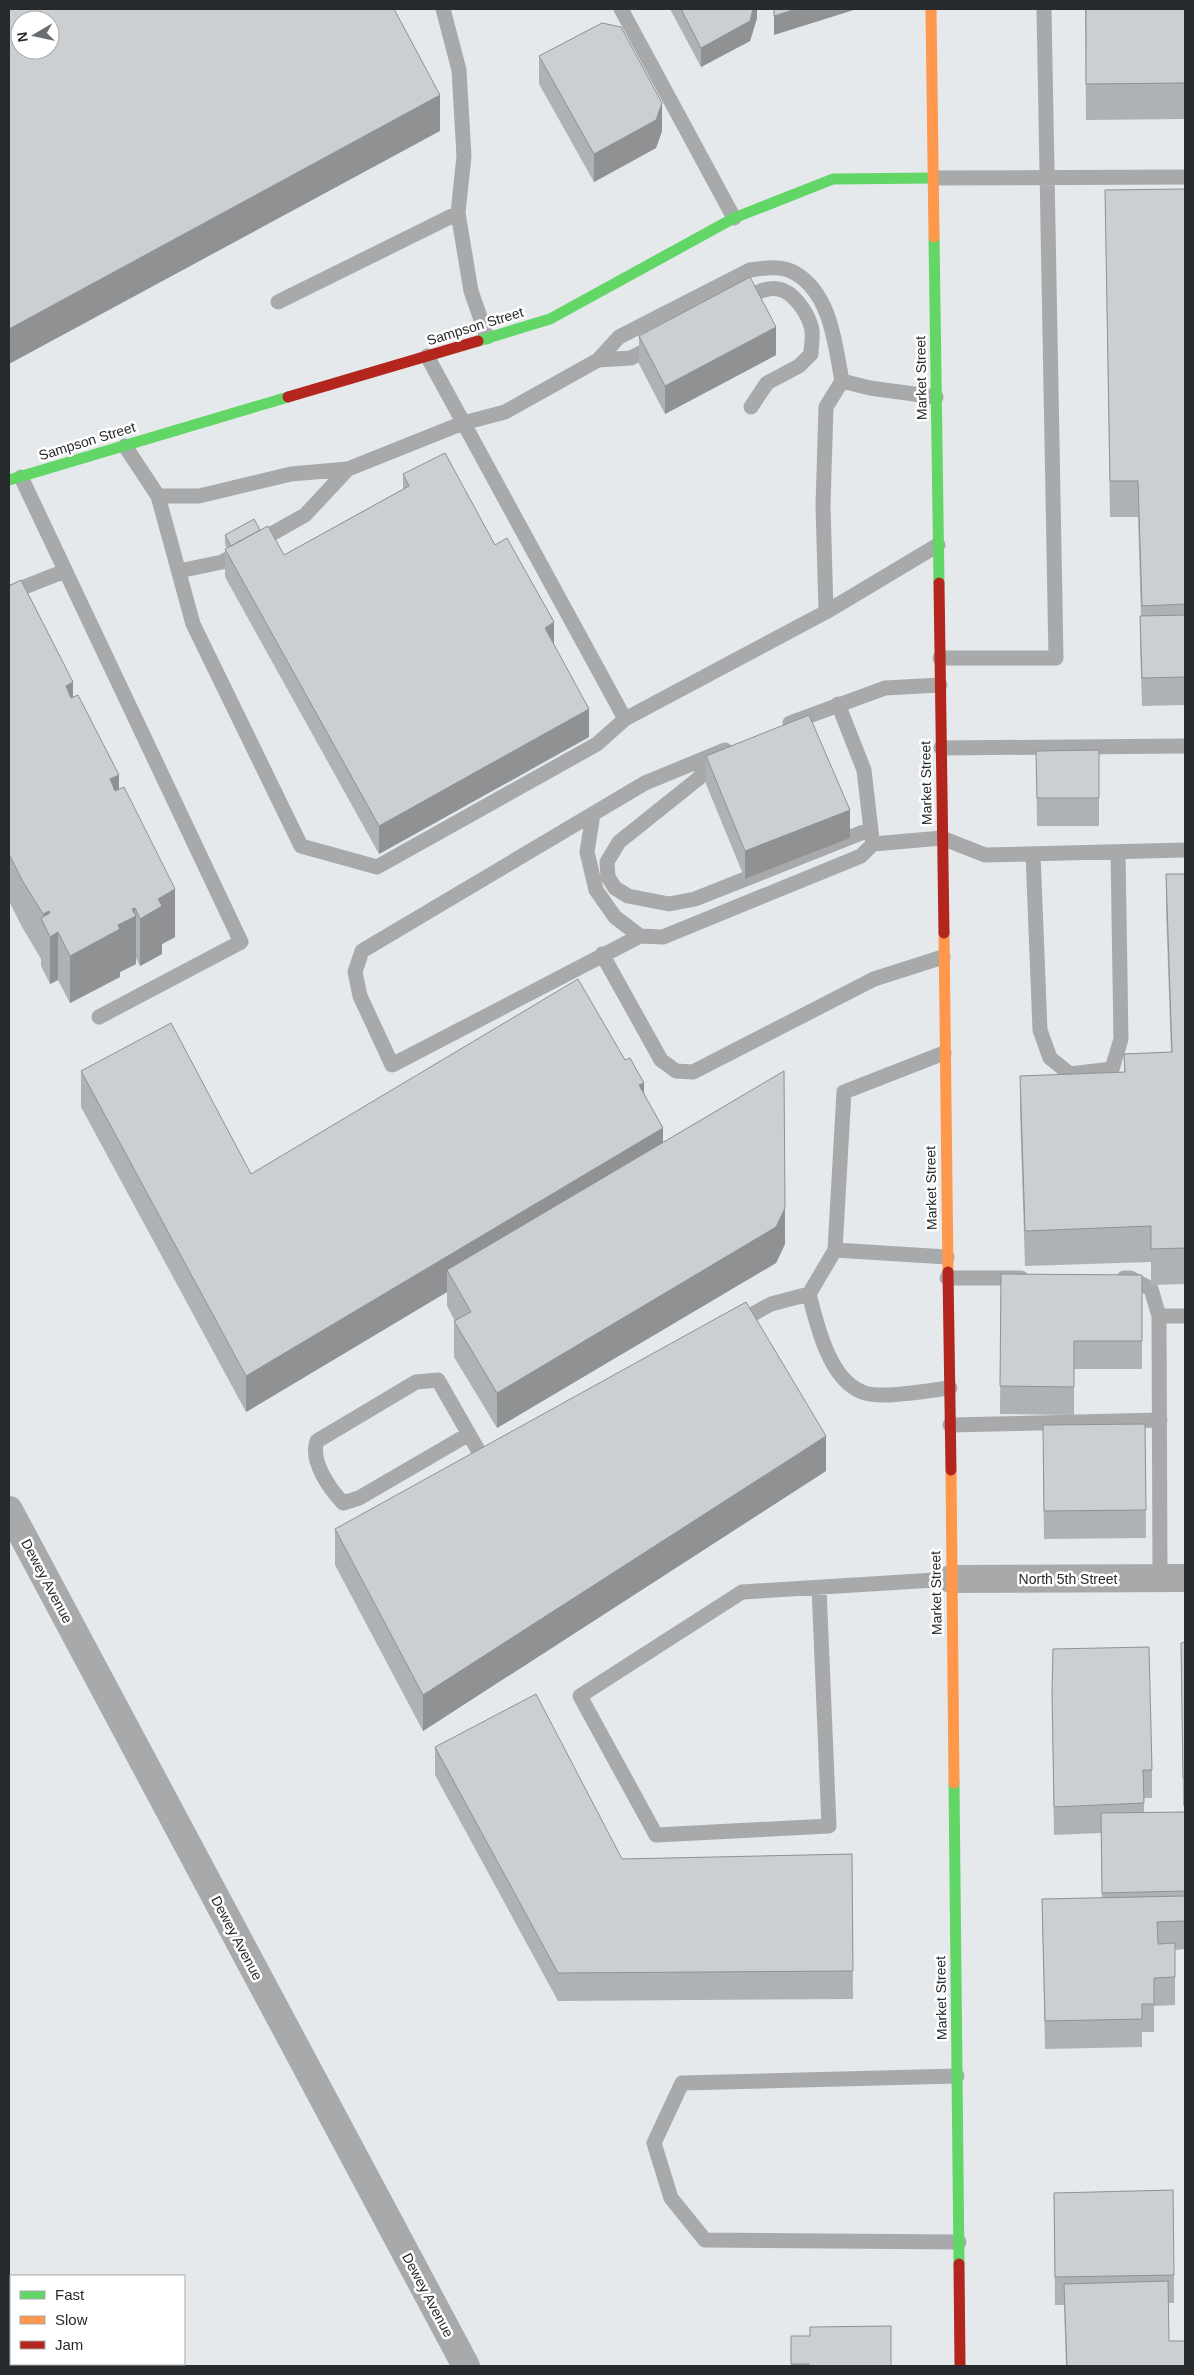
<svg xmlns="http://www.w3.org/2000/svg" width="1194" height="2375" font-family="Helvetica,sans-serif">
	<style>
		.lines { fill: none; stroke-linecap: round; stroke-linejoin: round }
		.lane { stroke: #a8a9ab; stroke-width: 15 }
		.street { stroke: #a8a9ab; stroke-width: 28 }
		.fast { stroke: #63d668; stroke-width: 11 }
		.slow { stroke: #ff974d; stroke-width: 11 }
		.jam { stroke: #b3261e; stroke-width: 11 }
		.wall { fill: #afb2b5 }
		.shaded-wall { fill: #8f9193 }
		.building { fill: #cccfd2; stroke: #8f9193; fill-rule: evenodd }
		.labels { text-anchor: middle; stroke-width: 5; stroke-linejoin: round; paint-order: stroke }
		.street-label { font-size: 14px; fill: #272a2c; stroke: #fff }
	</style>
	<rect width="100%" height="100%" fill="#e5e9ec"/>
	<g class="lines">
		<path class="lane" d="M443 9 459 70 464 156 458 213 471 291 487 337
			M621 9 734 218
			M934 178 1185 177
			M740 301C751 296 765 286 778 289 793 291 807 312 811 326 814 334 811 345 811 354L799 366 767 383 751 407
			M278 302 458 213
			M427 356 625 719
			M598 360 631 358 656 345
			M842 381 870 388 936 397
			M125 446 158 496 193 624 301 846 377 867 597 744 625 719 826 612 938 545
			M21 477 241 942 99 1017
			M158 496H199L291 474 348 469 463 423 505 412 598 360 619 337 750 270C764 268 782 265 795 273 831 294 835 344 842 381L826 407 823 505 826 612
			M179 571 222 562 305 515 348 469
			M9 593 65 571
			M940 658H1056L1044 9
			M838 704 864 770 872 839
			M790 723 885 688 940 685
			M941 748 1185 746
			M725 750 645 783 362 951 355 972 360 996 392 1065 640 936 663 937 861 856 873 844 942 838 985 855 1185 850
			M715 754 699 778 619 842 607 862 608 877 615 888 628 896 669 904 695 899 871 829
			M593 814 587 852 596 890 615 917 640 936
			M1033 854 1040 1030 1050 1058 1070 1074 1112 1069 1121 1039 1118 852
			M602 954 661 1060 676 1071 693 1072 874 979 943 957
			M944 1053 844 1092 835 1250 809 1294C817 1325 829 1379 862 1392 880 1400 929 1390 950 1388
			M835 1250 947 1257
			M947 1278H1021
			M1124 1278H1130L1151 1289 1159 1316H1185
			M1159 1316 1160 1578
			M737 1323 771 1304 809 1294
			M950 1425 1160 1420
			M469 1434 359 1498 343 1503C329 1488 310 1461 317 1441L416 1382 438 1380 486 1464 490 1462
			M819 1588 829 1826 656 1835 580 1696 742 1592 951 1579
			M957 2076 682 2083 654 2143 671 2198 705 2240 959 2242"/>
		<path class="street" d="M9 1510 466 2366
			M951 1579 1185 1578"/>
		<path class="fast" d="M934 237 939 583
			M478 341 550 319 734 218 833 179 934 178
			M9 480 288 397
			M954 1783 959 2264"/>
		<path class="slow" d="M931 9 934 237
			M944 933 948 1272
			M951 1470 954 1783"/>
		<path class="jam" d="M288 397 478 341
			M939 583 944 933
			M948 1272 951 1470
			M959 2264 960 2366"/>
	</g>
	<path class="wall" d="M670 9H757V18L750 41 701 67Z
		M1085 9H1185V119L1086 120Z
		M539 56 662 131 656 148 594 182 539 84Z
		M1185 189V705L1142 706 1140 644V616H1141L1138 517H1110L1105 190Z
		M639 336 776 355 665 414 639 364Z
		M403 474 495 545 554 644 589 737 379 854 225 577V549L227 548 225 545V535L260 530 284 555 403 489Z
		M9 586 73 697 119 790 175 937 162 944V954L140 966 136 958V964L120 972V977L70 1003 58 980 50 984 41 966V959L22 927 9 901Z
		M1099 750V826H1037L1036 751Z
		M706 756 850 838 745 879 706 784Z
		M1166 874H1185V1284L1151 1285V1262L1025 1266 1020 1111V1076L1124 1072V1054L1171 1052 1166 910Z
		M81 1071 251 1174 644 1093 663 1143 785 1244 776 1263 497 1428 454 1357V1321H455L447 1306V1292L246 1412 81 1107Z
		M1001 1274 1142 1275V1369H1074V1415L1000 1414Z
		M1145 1424 1146 1538 1044 1539 1043 1453Z
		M826 1471 423 1731 335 1565V1529Z
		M1185 1642V1806H1183L1181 1643Z
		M1052 1691 1152 1770V1798H1144V1812H1185V1949L1175 1950V2005L1154 2006V2032H1142V2047L1045 2049 1042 1899 1102 1898 1101 1833 1054 1835Z
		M435 1747 622 1859 852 1854 853 1999 558 2001 435 1775Z
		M1054 2193 1174 2275V2303H1168L1169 2341 1185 2366H1066L1064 2305H1055Z
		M791 2336 891 2366H791Z"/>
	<path class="shaded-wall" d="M753 9H757V18L750 41 701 67V48Z
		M796 9H857L774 35V16Z
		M440 95V131L9 364V329Z
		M662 103V131L656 148 594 182V154Z
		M776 327V355L665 414V386Z
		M554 622V650L545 628Z
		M73 682V730L66 686Z
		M589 709V737L379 854V826Z
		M119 775V823L110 779Z
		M850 810V838L745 879V851Z
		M175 889V937L162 944V954L140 966V919L158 899Z
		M135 908V917L136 916V964L120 972V977L70 1003V956L118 925 132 909Z
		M49 911V934L43 922V914Z
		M58 932V980L50 984V937Z
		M644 1083V1118L639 1085Z
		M663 1128V1164L447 1270V1292L246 1412V1376Z
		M785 1208V1244L776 1263 497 1428V1393Z
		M826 1436V1471L423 1731V1695Z"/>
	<path class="building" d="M9 9H394L440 95 9 329ZM20 20H50V50H20Z
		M681 9H753L750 21 701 48Z
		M774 9H796L774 16Z
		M1086 9H1185V83L1086 84Z
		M602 23 621 27 662 103 656 120 594 154 539 56Z
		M1185 189V604L1142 606 1138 481H1110L1105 190Z
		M750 277 776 327 665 386 639 336Z
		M445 453 495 545 507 538 554 622 545 628 589 709 379 826 225 549 268 526 284 555 409 486 403 474Z
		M254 519 260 530 231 546 225 535Z
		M21 580 73 682 66 686 71 698 78 695 119 775 110 779 115 791 124 787 175 889 158 899 162 906 140 919 135 908 132 909 136 916 118 925 120 929 70 956 58 932 50 937 41 918 50 913 49 911 43 914 22 880 9 854V586Z
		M1185 615V677L1142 678 1140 616Z
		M809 715 850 810 745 851 706 756Z
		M1099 750V798H1037L1036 751Z
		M1166 874H1185V1248L1151 1249V1226L1025 1231 1020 1076 1125 1072 1124 1054 1172 1052Z
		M578 979 625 1060 630 1058 644 1083 639 1085 663 1128 246 1376 81 1071 171 1023 251 1174Z
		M784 1071 785 1208 776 1227 497 1393 454 1321 471 1312 447 1270Z
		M1001 1274 1142 1275V1341H1074V1387L1000 1386Z
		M746 1302 826 1436 423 1695 335 1529Z
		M1145 1424 1146 1510 1044 1511 1043 1425Z
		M1185 1642V1778H1183L1181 1643Z
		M1149 1647 1152 1770H1143L1144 1803 1054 1807 1052 1691 1053 1649Z
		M536 1694 622 1859 852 1854 853 1971 558 1973 435 1747Z
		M1185 1812V1891L1102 1893 1101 1813Z
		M1185 1896V1921L1157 1922 1158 1944 1175 1943V1977L1154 1978V2004H1142V2019L1045 2021 1042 1899Z
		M1173 2190 1174 2275 1055 2277 1054 2193Z
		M1168 2281 1169 2341H1185V2366H1067L1064 2284Z
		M891 2326V2366H810L809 2364H791V2336H810V2327Z"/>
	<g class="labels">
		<g class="street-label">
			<text transform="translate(475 326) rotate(-17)" y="5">Sampson Street</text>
			<text transform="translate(921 378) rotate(-91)" y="5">Market Street</text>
			<text transform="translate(87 441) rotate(-17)" y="5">Sampson Street</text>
			<text transform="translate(926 783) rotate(-91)" y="5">Market Street</text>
			<text transform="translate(931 1188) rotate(-91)" y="5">Market Street</text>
			<text x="1068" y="1584">North 5th Street</text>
			<text transform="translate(47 1581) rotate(62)" y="5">Dewey Avenue</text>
			<text transform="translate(936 1593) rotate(-91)" y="5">Market Street</text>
			<text transform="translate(237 1938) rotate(62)" y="5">Dewey Avenue</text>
			<text transform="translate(941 1998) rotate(-91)" y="5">Market Street</text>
			<text transform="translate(428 2295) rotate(62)" y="5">Dewey Avenue</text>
		</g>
	</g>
	<rect width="1194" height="2375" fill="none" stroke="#272a2c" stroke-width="20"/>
	<rect x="10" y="2275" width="175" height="90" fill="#ffffff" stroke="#a9aaab"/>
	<rect x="20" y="2291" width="25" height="8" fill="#63d668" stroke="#a9aaab"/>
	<text x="55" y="2300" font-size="15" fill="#272a2c">Fast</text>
	<rect x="20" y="2316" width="25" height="8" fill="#ff974d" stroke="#a9aaab"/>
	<text x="55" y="2325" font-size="15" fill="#272a2c">Slow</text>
	<rect x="20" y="2341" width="25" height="8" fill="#b3261e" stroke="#a9aaab"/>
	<text x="55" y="2350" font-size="15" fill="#272a2c">Jam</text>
	<g transform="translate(35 35) rotate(261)"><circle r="24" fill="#ffffff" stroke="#a9aaab"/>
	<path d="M0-4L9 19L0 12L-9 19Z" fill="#6a6d6f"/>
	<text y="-8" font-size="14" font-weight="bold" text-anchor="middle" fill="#272a2c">N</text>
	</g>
</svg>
